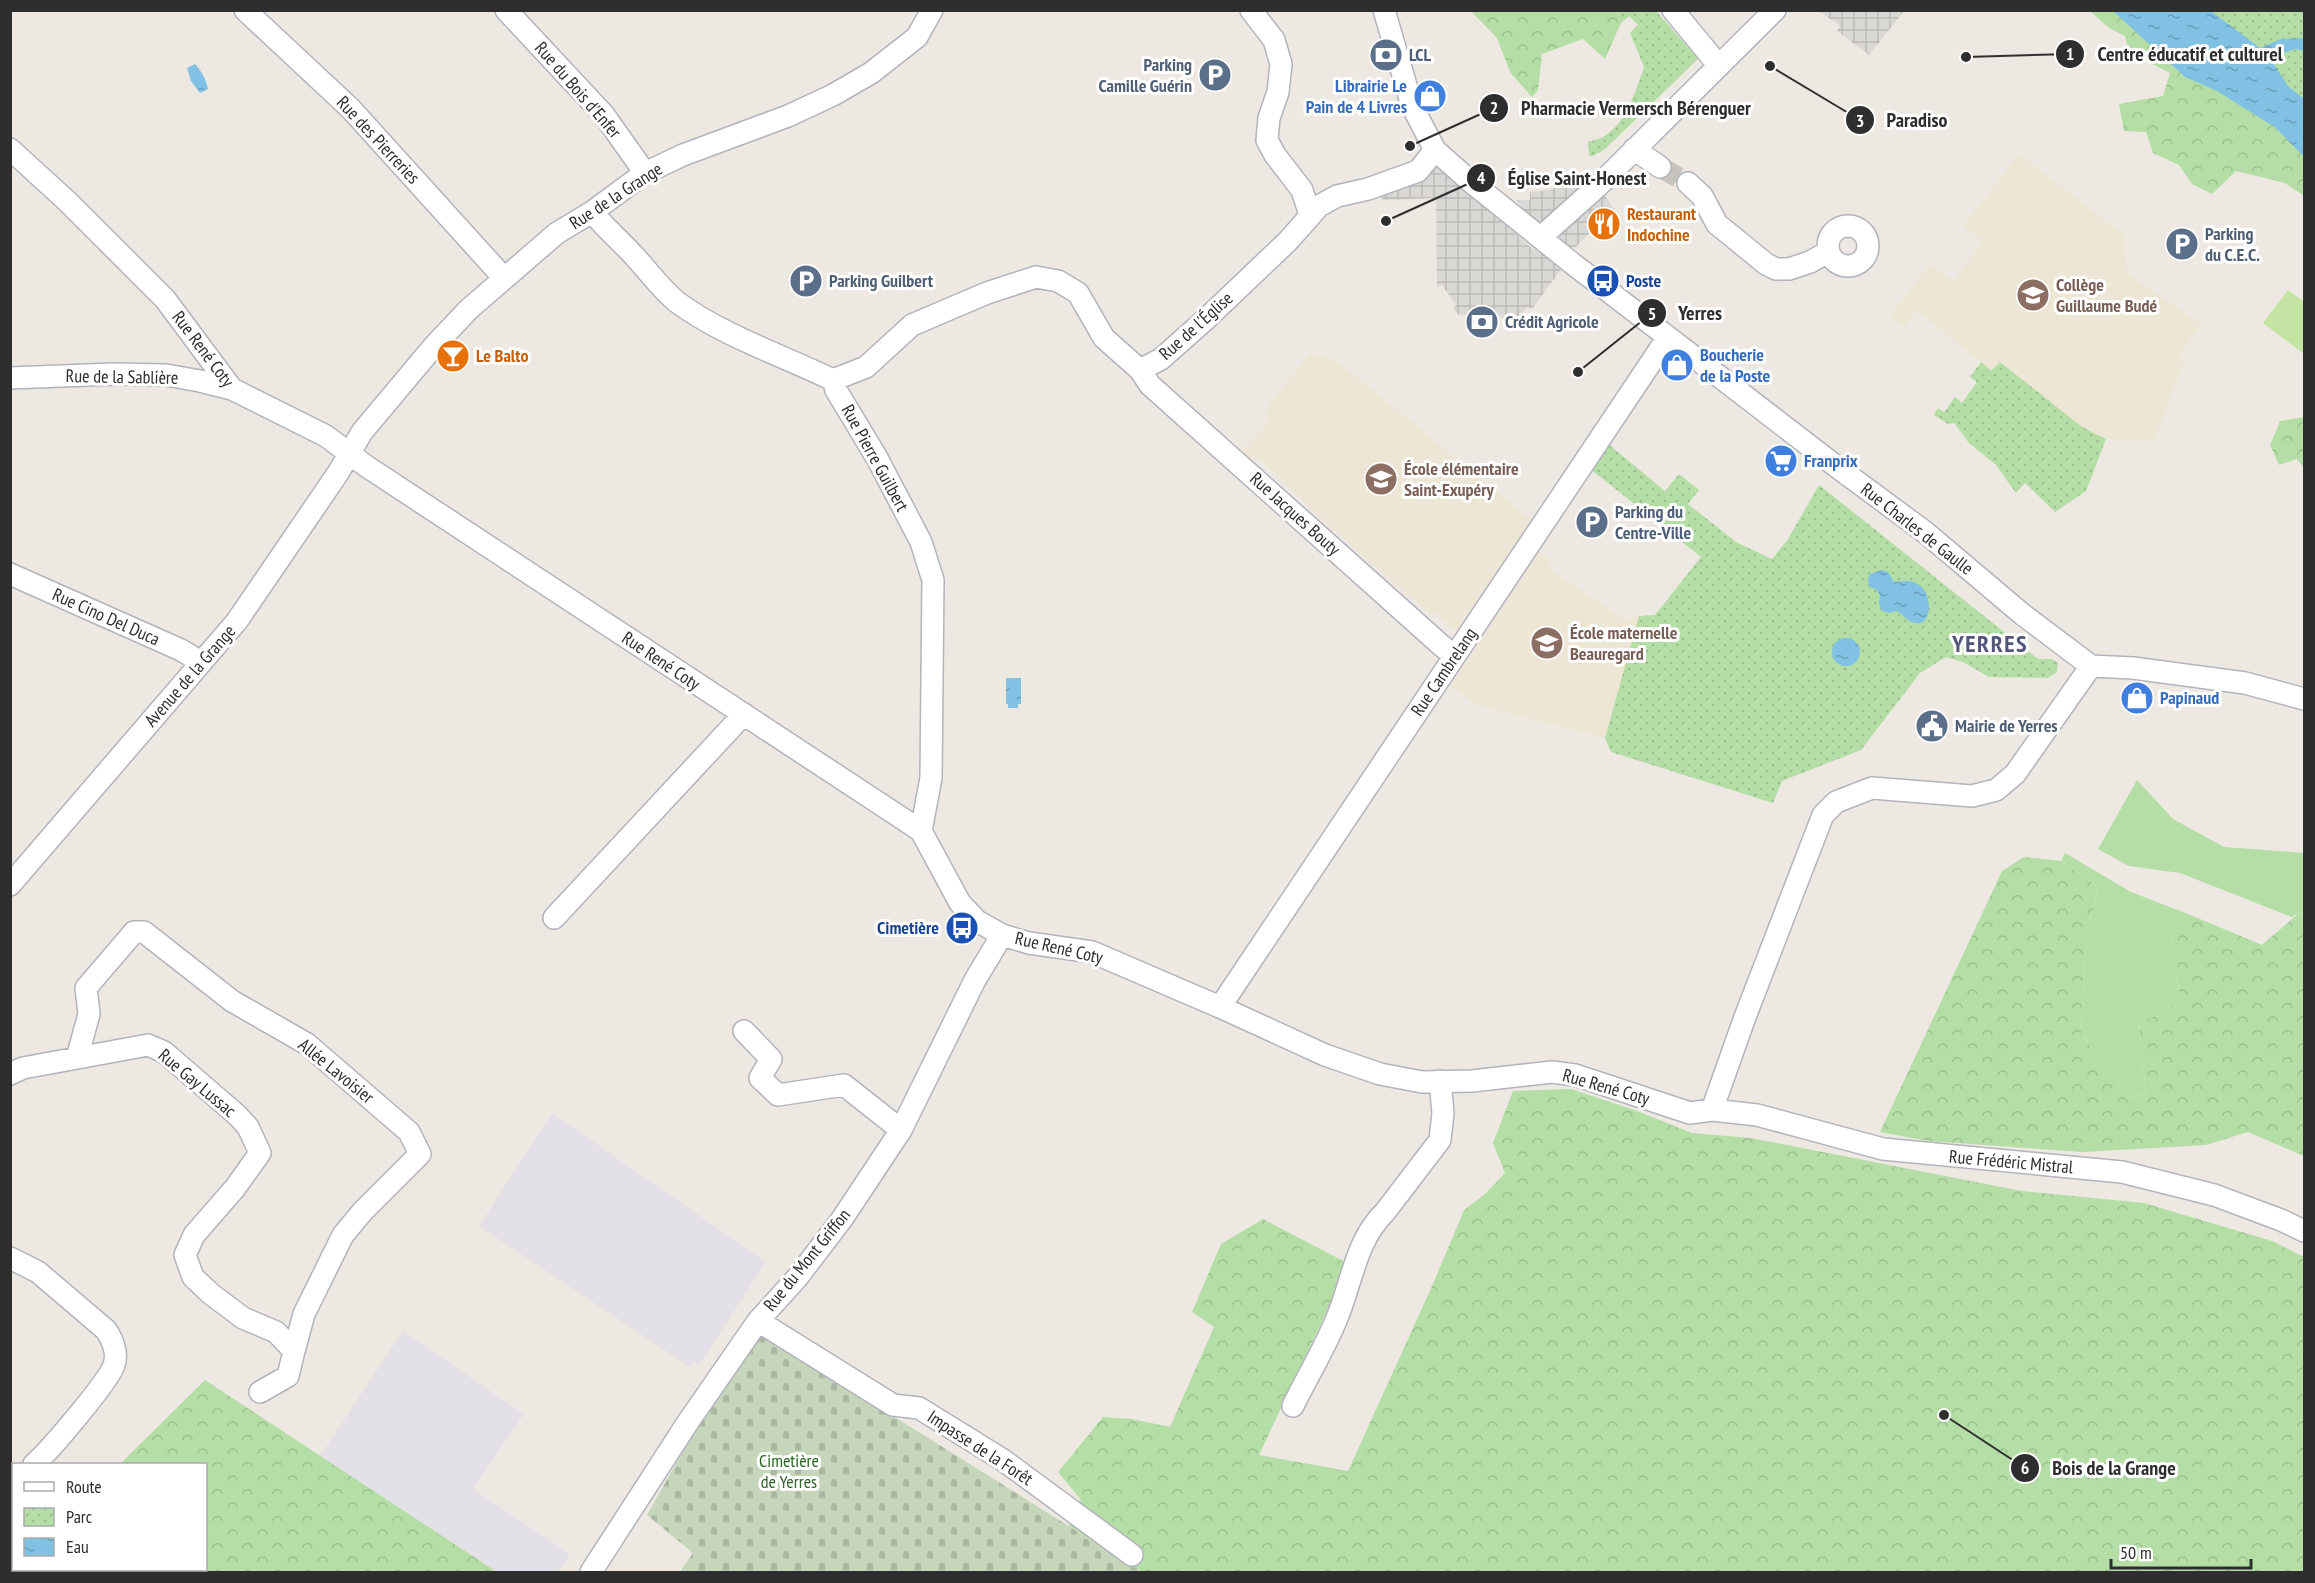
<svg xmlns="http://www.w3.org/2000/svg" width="2315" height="1583" font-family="'PT Sans Narrow',sans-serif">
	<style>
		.industrial { fill: #e3e1e7 }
		.education { fill: #ede6d4 }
		.grass { fill: #b4dea5 }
		.forest { fill: url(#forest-crowns) }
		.cemetery { fill: url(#cemetery-stones) }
		.park { fill: url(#park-dots) }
		.pitch { fill: #c3e4a2 }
		.plaza { fill: url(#plaza-grid) }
		.water { fill: url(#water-ripples) }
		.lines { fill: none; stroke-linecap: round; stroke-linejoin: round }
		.minor-tunnel { stroke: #c7c4be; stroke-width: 21; stroke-dasharray: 21 10; stroke-linecap: butt }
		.minor-casing { stroke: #b2b3bc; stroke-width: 24 }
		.minor { stroke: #fff; stroke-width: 21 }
		.labels { text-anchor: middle; stroke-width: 6; stroke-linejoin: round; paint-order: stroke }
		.service-label { font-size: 18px; font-weight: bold; fill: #4e5e75; stroke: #fff; text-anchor: start }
		.shop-label { font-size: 18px; font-weight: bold; fill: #366cbe; stroke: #fff; text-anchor: start }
		.street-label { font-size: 18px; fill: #2e2e2e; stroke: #fff }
		.food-label { font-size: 18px; font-weight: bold; fill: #c56008; stroke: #fff; text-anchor: start }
		.transit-label { font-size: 18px; font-weight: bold; fill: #164399; stroke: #fff; text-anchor: start }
		.education-label { font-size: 18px; font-weight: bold; fill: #785e54; stroke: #fff; text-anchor: start }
		.park-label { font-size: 18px; fill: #2c6523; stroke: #fff }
		.district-label { font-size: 24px; font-weight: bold; letter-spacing: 1.5px; fill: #52567b; stroke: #fff }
		.leader { fill: none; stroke: #2e2e2e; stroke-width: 2 }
		.callout-dot { fill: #2e2e2e; stroke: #fff; stroke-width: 2 }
		.mark-label { font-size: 18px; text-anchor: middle; font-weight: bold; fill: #fff }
		.callout-label { font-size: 20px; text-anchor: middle; font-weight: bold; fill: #2e2e2e; stroke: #fff; stroke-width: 6; stroke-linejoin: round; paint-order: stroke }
	</style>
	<defs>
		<pattern id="forest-crowns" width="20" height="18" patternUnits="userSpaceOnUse" patternTransform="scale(1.5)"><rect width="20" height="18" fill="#b4dea5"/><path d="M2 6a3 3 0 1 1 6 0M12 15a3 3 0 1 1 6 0" fill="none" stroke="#9bbf8e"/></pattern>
		<pattern id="cemetery-stones" width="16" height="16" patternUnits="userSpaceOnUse" patternTransform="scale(1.5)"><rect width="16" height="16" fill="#c6d6bb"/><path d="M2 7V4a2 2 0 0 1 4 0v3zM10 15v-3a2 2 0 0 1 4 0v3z" fill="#aab8a1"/></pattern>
		<pattern id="park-dots" width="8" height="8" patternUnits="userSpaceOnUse" patternTransform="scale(1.5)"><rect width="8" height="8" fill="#b4dea5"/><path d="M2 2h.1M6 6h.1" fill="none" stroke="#9bbf8e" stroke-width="1.8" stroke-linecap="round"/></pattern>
		<pattern id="plaza-grid" width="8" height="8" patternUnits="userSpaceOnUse" patternTransform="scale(1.5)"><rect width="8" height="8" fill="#dad8d4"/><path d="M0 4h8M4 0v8" fill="none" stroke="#bbbab6"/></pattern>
		<pattern id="water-ripples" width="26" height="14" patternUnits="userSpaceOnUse" patternTransform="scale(1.5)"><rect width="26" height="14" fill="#81c2e4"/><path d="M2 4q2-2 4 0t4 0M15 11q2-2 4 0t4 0" fill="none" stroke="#6a9eb9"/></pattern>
	</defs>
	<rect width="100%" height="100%" fill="#ede9e2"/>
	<path class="industrial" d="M552 1113 766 1262 699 1365 694 1362 690 1367 479 1226Z
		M403 1331 524 1414 473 1489 570 1554 559 1572H497L320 1456Z"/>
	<path class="education" d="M2019 154 2124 235 2127 273 2201 324 2180 355 2184 362 2154 440 2106 439 2082 428 2000 362 1991 371 1917 310 1904 327 1890 316 1930 264 1953 282 1983 241 1963 226Z
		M1311 353 1332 359 1353 374 1535 523 1459 634 1434 612 1431 615 1380 569 1372 565 1255 455 1250 460 1241 453 1267 424 1268 405Z
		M1530 544 1551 561 1547 567 1625 620 1639 616 1605 738 1477 705 1439 678Z"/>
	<path class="grass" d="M2137 780 2173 819 2224 847 2304 853V914L2300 912 2292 917 2180 873 2129 866 2098 849Z
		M2065 853 2131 892 2188 914 2170 940 2181 1002 2139 1024 2146 1095 2128 1097 2081 1033 2086 940 2098 887 2061 861Z"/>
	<path class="forest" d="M1471 11H1633L1621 23 1605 59 1583 39 1542 54 1538 90 1532 97 1510 72 1497 38Z
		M2090 11H2133L2304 138V196L2285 183 2236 171 2212 194 2192 184 2179 165 2153 153 2146 132 2124 131 2119 104 2163 96 2170 73 2129 52 2125 36 2109 28Z
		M2304 417V468L2297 459 2279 465 2270 445 2280 421Z
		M2024 857 2061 861 2098 887 2086 940 2081 1033 2128 1097 2146 1095 2139 1024 2181 1002 2170 940 2188 914 2262 945 2300 912 2304 914V1156L2248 1132 2206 1145 2083 1152 1928 1141 1880 1132 2002 871Z
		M1571 1089 1637 1111 1692 1133 1751 1138 2022 1191 2144 1203 2272 1241 2304 1257V1572H1142L1069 1526 1081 1500 1058 1472 1103 1417 1132 1419 1170 1427 1214 1327 1192 1312 1221 1244 1263 1219 1349 1264 1259 1455 1348 1471 1433 1284 1464 1210 1484 1195 1505 1173 1493 1143 1513 1091Z
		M205 1380 497 1572H11L13 1569 206 1570V1464H120Z"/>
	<path class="cemetery" d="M756 1333 850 1389 1142 1572H685L681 1570 693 1553 647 1515 691 1437Z"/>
	<path class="park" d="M1613 11H1656L1698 59 1604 150 1591 157 1589 155 1588 142C1593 140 1601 139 1606 135 1627 121 1636 90 1644 67L1630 33 1638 25 1629 16 1621 23Z
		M2205 11H2304V103Z
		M1981 362 1991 371 2000 362 2082 427 2106 439 2086 491 2055 512 2025 483 2016 493 1996 465 1969 443 1954 423 1948 424 1934 415 1938 408 1944 412 1955 397 1962 403 1977 382 1970 377Z
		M1607 443 1665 491 1679 474 1699 490 1688 504 1736 542 1772 559 1788 539 1819 485 2038 659H2052L2058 663 2057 672 2048 678 1989 677 1963 662 1946 657 1920 673 1861 750 1782 781 1773 803 1611 752 1605 738 1639 616 1655 615 1701 557 1589 468Z"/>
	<path class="pitch" d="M2288 290 2304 302V354L2263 323Z"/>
	<path class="plaza" d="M1819 11H1904L1869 55 1837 31 1840 26Z
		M1439 160 1528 245 1562 268 1532 309 1527 307 1514 327 1495 312 1459 315 1453 309 1456 305 1442 285 1437 287 1436 198 1382 200 1381 191Z
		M1591 175 1616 212 1585 237 1575 248 1541 237 1517 200H1530V192L1549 190Z"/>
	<path class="water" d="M2113 11H2211L2260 48 2281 39 2304 38V51L2295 49 2270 58 2288 86 2304 99V157L2276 128 2217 91 2185 77Z
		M195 64C202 72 206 79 208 89L200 93 191 81 187 68Z
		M1882 570 1888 572 1894 582C1900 582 1908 580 1913 582 1936 588 1934 636 1908 620 1905 618 1901 613 1897 611L1889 613 1882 611 1879 603 1880 595 1876 589 1869 587 1868 579 1870 574Z
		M1832 652a14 14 0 1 1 28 0a14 14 0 1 1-28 0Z
		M1006 678H1021V704H1018V708H1008V704H1006Z"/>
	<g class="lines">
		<path class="minor-tunnel" d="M1660 167 1688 183"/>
		<g class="minor-casing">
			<path id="minor" d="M245 10 351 109 503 277
				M506 10 604 115 645 173
				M1251 10 1274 40 1281 64 1278 92 1269 118 1267 140 1275 155 1302 190 1310 215
				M1384 10 1412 106 1435 150 1470 181 1573 264 1837 467 1925 532 2022 614 2091 666 2133 668 2245 683 2304 699
				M1673 10 1719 66
				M10 149 68 202 165 299 232 389 326 436 366 466 900 817 921 831 960 903 977 921 1002 935 1029 943 1092 952 1220 1007 1325 1055 1380 1074 1422 1082 1472 1081 1552 1072 1575 1075 1690 1113 1712 1110 1757 1115 1883 1149 2122 1172 2214 1195 2281 1220 2304 1231
				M1634 149 1660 167
				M1688 183 1702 196 1717 224 1766 264 1776 269H1789L1810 262 1828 252
				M592 212C606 229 622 242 636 258 650 273 661 289 677 302 721 335 784 356 833 380L836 390 877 458 921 542 933 580 931 778 921 831
				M1828 246a20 20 0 1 1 40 0a20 20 0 1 1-40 0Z
				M1541 237 1598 186 1775 10
				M1140 370 1150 385 1442 646 1454 656
				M10 378 113 374 166 375 200 381 232 389
				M833 380 866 367 912 325 987 293 1036 277 1058 281 1078 293 1104 338 1140 370 1161 359 1205 320 1288 241 1319 206 1337 196 1368 189 1418 171 1435 150
				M10 574 181 650 201 662
				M10 885 237 621 338 473 362 432 434 346 469 309 557 233 592 212 645 173 683 155 788 116 833 95 871 73 917 37 932 10
				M554 918 744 714
				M1220 1007 1668 337
				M744 1031 771 1059 760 1078 778 1095 844 1085 901 1130
				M77 1058 89 1014 86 988 134 932H144L232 1001 307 1044 409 1132 420 1154 363 1211 343 1235 304 1314 294 1351
				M10 1074 23 1068 148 1045 164 1052 237 1115 248 1127 260 1153 235 1188 194 1235 185 1255 193 1277 211 1294 243 1318 276 1332 294 1351 288 1376 260 1392
				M1712 1110 1745 1017 1823 815 1836 802 1872 788 1972 796 1996 790 2015 774 2091 666
				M10 1258 38 1272 106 1330C113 1340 118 1354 114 1365 109 1381 47 1454 34 1464
				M758 1321 893 1405 919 1408 1003 1460 1132 1555
				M1293 1406C1307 1377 1325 1348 1337 1318 1352 1282 1356 1240 1385 1212L1440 1140 1443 1113 1440 1081
				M10 1476 14 1475
				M591 1572 688 1422 758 1321 797 1278 842 1219 901 1130 975 980 1002 935"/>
		</g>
		<use href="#minor" class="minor"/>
	</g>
	<defs>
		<g id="bank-disc" transform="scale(1.725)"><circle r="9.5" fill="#5c6f8a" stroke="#fff"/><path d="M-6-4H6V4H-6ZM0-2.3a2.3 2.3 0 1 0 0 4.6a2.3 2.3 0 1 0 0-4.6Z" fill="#fff"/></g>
		<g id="parking-disc" transform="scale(1.725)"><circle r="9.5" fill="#5c6f8a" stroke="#fff"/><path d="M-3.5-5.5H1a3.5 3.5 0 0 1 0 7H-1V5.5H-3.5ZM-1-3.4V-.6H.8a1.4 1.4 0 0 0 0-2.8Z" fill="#fff"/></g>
		<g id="shop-disc" transform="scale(1.725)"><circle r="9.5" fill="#3f7fe0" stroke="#fff"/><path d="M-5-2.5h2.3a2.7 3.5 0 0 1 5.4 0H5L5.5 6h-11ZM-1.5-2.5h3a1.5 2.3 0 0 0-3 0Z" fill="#fff"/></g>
		<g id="restaurant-disc" transform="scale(1.725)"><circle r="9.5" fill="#e8710a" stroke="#fff"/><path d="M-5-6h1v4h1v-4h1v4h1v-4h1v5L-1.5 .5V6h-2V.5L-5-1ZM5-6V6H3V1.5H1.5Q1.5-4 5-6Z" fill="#fff"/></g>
		<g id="bus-disc" transform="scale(1.725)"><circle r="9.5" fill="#1a4fb4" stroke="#fff"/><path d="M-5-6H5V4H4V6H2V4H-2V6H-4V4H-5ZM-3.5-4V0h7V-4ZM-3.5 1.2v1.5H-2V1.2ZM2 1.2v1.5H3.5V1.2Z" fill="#fff"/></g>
		<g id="school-disc" transform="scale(1.725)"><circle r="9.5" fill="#8d6e63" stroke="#fff"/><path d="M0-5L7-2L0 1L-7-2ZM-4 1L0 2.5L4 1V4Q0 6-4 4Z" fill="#fff"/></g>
		<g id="bar-disc" transform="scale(1.725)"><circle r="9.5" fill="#e8710a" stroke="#fff"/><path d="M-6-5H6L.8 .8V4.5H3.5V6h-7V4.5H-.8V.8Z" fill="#fff"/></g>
		<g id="supermarket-disc" transform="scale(1.725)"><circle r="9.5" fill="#3f7fe0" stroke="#fff"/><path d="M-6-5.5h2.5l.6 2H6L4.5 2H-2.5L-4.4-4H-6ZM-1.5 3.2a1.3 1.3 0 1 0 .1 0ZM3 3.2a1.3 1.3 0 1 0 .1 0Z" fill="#fff"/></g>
		<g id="civic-disc" transform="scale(1.725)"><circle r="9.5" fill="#5c6f8a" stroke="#fff"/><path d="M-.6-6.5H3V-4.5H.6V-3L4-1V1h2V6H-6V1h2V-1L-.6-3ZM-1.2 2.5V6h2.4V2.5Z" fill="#fff"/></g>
	</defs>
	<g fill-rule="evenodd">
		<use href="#bank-disc" x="1386" y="55"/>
		<use href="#parking-disc" x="1215" y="75"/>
		<use href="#shop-disc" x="1430" y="96"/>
		<use href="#restaurant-disc" x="1604" y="224"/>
		<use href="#parking-disc" x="2182" y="244"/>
		<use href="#parking-disc" x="806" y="281"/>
		<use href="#bus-disc" x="1603" y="281"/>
		<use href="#school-disc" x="2033" y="295"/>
		<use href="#bank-disc" x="1482" y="322"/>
		<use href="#bar-disc" x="453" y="356"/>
		<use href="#shop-disc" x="1677" y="365"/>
		<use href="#supermarket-disc" x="1781" y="461"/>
		<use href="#school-disc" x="1381" y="479"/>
		<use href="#parking-disc" x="1592" y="522"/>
		<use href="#school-disc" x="1547" y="643"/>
		<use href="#shop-disc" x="2137" y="698"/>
		<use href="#civic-disc" x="1932" y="726"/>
		<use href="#bus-disc" x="962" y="928"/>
	</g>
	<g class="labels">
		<g class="service-label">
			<text x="1409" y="61">LCL</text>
			<text x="1192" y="71" text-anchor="end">Parking<tspan x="1192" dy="21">Camille Guérin</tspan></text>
			<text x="2205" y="240">Parking<tspan x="2205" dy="21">du C.E.C.</tspan></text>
			<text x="829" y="287">Parking Guilbert</text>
			<text x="1505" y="328">Crédit Agricole</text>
			<text x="1615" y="518">Parking du<tspan x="1615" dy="21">Centre-Ville</tspan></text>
			<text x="1955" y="732">Mairie de Yerres</text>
		</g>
		<g class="shop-label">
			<text x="1407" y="92" text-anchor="end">Librairie Le<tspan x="1407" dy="21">Pain de 4 Livres</tspan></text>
			<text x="1700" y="361">Boucherie<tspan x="1700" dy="21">de la Poste</tspan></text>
			<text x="1804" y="467">Franprix</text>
			<text x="2160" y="704">Papinaud</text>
		</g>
		<g class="street-label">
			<text transform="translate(578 90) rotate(49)" y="6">Rue du Bois d'Enfer</text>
			<text transform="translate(378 140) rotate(47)" y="6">Rue des Pierreries</text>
			<text transform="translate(616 196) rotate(-33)" y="6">Rue de la Grange</text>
			<text transform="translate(1196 326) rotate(-42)" y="6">Rue de l'Église</text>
			<text transform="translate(203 349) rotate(53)" y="6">Rue René Coty</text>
			<text transform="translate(122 377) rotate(1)" y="6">Rue de la Sablière</text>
			<text transform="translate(875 458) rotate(61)" y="6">Rue Pierre Guilbert</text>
			<text transform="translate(1295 514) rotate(42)" y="6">Rue Jacques Bouty</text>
			<text transform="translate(1917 529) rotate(38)" y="6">Rue Charles de Gaulle</text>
			<text transform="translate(106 617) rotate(24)" y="6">Rue Cino Del Duca</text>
			<text transform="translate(661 661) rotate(34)" y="6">Rue René Coty</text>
			<text transform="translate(1444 672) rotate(-56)" y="6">Rue Cambrelang</text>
			<text transform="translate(190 676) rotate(-49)" y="6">Avenue de la Grange</text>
			<text transform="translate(1059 948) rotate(13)" y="6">Rue René Coty</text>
			<text transform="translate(336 1071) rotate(39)" y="6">Allée Lavoisier</text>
			<text transform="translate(197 1083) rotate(40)" y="6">Rue Gay Lussac</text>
			<text transform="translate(1606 1087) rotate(16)" y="6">Rue René Coty</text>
			<text transform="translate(2011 1162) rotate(5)" y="6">Rue Frédéric Mistral</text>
			<text transform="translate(807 1260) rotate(-51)" y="6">Rue du Mont Griffon</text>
			<text transform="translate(980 1448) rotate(33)" y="6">Impasse de la Forêt</text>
		</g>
		<g class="food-label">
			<text x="1627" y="220">Restaurant<tspan x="1627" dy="21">Indochine</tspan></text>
			<text x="476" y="362">Le Balto</text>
		</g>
		<g class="transit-label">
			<text x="1626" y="287">Poste</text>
			<text x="939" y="934" text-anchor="end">Cimetière</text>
		</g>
		<g class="education-label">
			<text x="2056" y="291">Collège<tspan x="2056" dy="21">Guillaume Budé</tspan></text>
			<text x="1404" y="475">École élémentaire<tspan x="1404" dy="21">Saint-Exupéry</tspan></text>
			<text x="1570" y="639">École maternelle<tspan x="1570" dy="21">Beauregard</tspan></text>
		</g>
		<g class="park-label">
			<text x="789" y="1467">Cimetière<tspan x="789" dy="21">de Yerres</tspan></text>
		</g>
		<g class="district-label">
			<text x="1990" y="652">YERRES</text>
		</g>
	</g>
	<path class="leader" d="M1966 57L2070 54M1410 146L1494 108M1770 66L1860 120M1386 221L1481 178M1578 372L1652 313M1944 1415L2025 1468"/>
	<g class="callout-dot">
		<circle cx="1966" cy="57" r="6"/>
		<circle cx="1410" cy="146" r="6"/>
		<circle cx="1770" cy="66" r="6"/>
		<circle cx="1386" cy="221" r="6"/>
		<circle cx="1578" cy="372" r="6"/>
		<circle cx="1944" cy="1415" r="6"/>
		<circle cx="2070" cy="54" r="15"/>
		<circle cx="1494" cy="108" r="15"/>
		<circle cx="1860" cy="120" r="15"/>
		<circle cx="1481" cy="178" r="15"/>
		<circle cx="1652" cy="313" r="15"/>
		<circle cx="2025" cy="1468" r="15"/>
	</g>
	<g class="mark-label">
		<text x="2070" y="60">1</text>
		<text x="1494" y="114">2</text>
		<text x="1860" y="127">3</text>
		<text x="1481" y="184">4</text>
		<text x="1652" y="320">5</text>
		<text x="2025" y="1474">6</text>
	</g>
	<g class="callout-label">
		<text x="2190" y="61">Centre éducatif et culturel</text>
		<text x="1636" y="115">Pharmacie Vermersch Bérenguer</text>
		<text x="1917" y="127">Paradiso</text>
		<text x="1577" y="185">Église Saint-Honest</text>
		<text x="1700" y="320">Yerres</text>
		<text x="2114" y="1475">Bois de la Grange</text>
	</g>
	<rect width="2315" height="1583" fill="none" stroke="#2e2e2e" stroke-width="24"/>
	<rect x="12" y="1463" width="195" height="108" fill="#ffffff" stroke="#ababab" stroke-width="1.5"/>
	<rect x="24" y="1482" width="30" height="9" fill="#ffffff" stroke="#ababab" stroke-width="1.5"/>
	<text x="66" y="1493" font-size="18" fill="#2e2e2e">Route</text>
	<rect x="24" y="1508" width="30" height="18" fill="url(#park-dots)" stroke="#ababab" stroke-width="1.5"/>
	<text x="66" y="1523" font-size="18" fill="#2e2e2e">Parc</text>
	<rect x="24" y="1538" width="30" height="18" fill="url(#water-ripples)" stroke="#ababab" stroke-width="1.5"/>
	<text x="66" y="1553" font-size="18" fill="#2e2e2e">Eau</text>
	<path d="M2111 1559v9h140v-9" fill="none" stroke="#2e2e2e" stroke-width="3"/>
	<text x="2120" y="1559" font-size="18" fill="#2e2e2e" stroke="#ffffff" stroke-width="4.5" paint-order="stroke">50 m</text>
</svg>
